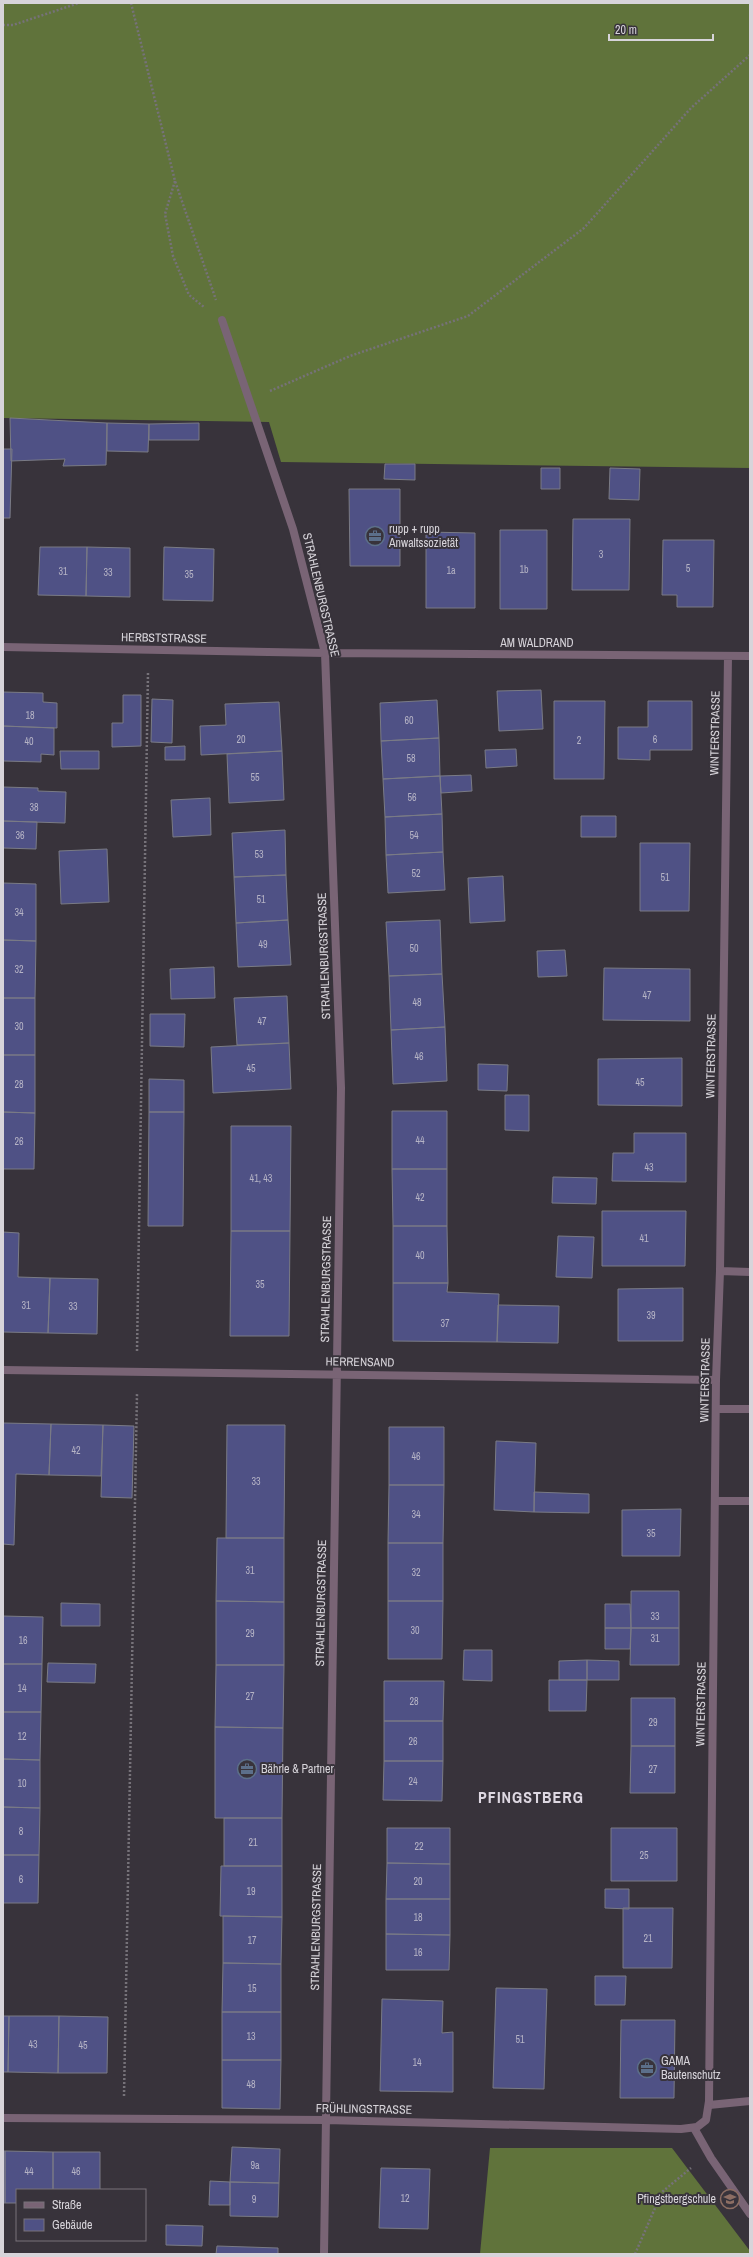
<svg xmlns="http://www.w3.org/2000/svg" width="753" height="2257" font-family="'Archivo Narrow',sans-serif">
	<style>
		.forest { fill: #60733b }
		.building { fill: #4f5185; stroke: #7a7b85 }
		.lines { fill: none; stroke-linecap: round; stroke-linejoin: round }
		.path { stroke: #767279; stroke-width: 2.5; stroke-dasharray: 2 2; stroke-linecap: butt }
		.lane { stroke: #796475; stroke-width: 8 }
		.street { stroke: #796475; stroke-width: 8 }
		.labels { text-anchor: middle; stroke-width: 4; stroke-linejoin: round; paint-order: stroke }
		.number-label { font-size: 10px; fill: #b5b3c5 }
		.poi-label { font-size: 12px; fill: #d7d4da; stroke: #38333b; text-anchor: start }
		.street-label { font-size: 12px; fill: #d7d4da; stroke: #38333b }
		.district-label { font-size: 16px; font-weight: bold; letter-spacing: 1px; fill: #ded8e2; stroke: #38333b }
	</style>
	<rect width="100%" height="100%" fill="#38333b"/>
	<path class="forest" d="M3 3H750V468L281 462 269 422 3 418Z
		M490 2148H672L750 2251V2254H480Z"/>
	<path class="building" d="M10 418 107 423 106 465 63 466 65 459 11 461Z
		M107 423 149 424 148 452 107 451Z
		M199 423V440H149V424Z
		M3 449H12L10 518H3Z
		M385 464H415V480L384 479Z
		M541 468H560V489H541Z
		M610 468 640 469 639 500 609 499Z
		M349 489H400V566H350Z
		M573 519H630L629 590H572Z
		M500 530H547V609H500Z
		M426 532 475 533V608H426Z
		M663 540H714L713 607H677V595H662Z
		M40 547H87L86 596 38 595Z
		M87 547 130 548V597L86 596Z
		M164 547 214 549 213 601 163 600Z
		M541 690 543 729 499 731 497 691Z
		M3 692 43 693V702L57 703V728L3 726Z
		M123 695H141V746L112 747V723H123Z
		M152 699 173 700 172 743 151 742Z
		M437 700 439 738 381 741 380 703Z
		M554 701H605L604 779H554Z
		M648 701H692V750H650V760L618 759V727H648Z
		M279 702 282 751 201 755 200 726 226 725 225 704Z
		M3 726 54 728V755L41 754V762L3 761Z
		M439 738 440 776 383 779 381 741Z
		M185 746V760H165V747Z
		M516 749 517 766 486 768 485 750Z
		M60 751H99V769H61Z
		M282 751 284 800 229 803 227 754Z
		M471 775 472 791 441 793 440 776Z
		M440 776 442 814 385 817 383 779Z
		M3 787 38 788V791L66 792 65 823 3 821Z
		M210 798 211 835 173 837 171 800Z
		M442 814 443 852 386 855 385 817Z
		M581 816H616V837H581Z
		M3 821 37 822 36 849 3 848Z
		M285 830 286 875 234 877 232 833Z
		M640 843H690L689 911H640Z
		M107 849 109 902 61 904 59 851Z
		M443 852 445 890 388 893 386 855Z
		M286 875 288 920 236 923 234 877Z
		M503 876 505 921 470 923 468 878Z
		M3 883 36 884V941L3 940Z
		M288 920 291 965 238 967 236 923Z
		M440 920 442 974 389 976 386 922Z
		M3 940 36 941 35 998H3Z
		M565 950 567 976 538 977 537 951Z
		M214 967 215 998 171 999 170 969Z
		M604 968 690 969V1021L603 1020Z
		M442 974 445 1027 391 1030 389 976Z
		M287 996 289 1043 237 1045 234 998Z
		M3 998H35V1055H3Z
		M150 1014H185L184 1047 150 1046Z
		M445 1027 447 1081 393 1084 391 1030Z
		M289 1043 291 1089 213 1093 211 1047Z
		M3 1055H35V1113L3 1112Z
		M682 1058V1106L598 1105V1059Z
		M478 1064 508 1065 507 1091 478 1090Z
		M149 1079 184 1080V1112H149Z
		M505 1095H529V1131L505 1130Z
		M392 1111H447V1169H392Z
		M3 1112 35 1113 34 1169H3Z
		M149 1112H184L183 1226H148Z
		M231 1126H291L290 1231H231Z
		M634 1133H686V1182L612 1181 613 1153H634Z
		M392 1169H447V1226H393Z
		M553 1177 597 1178 596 1204 552 1203Z
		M602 1211H686L685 1266H602Z
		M393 1226H447L448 1283H393Z
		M231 1231H290L289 1336H230Z
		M3 1232 19 1233 18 1277 50 1278 48 1333 3 1332Z
		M558 1236 594 1237 592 1278 556 1277Z
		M50 1278 98 1279 97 1334 48 1333Z
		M393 1283H448L447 1292 499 1294 497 1342 393 1341Z
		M683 1288V1341H618V1289Z
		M498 1305 559 1306 558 1343 497 1342Z
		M3 1423 51 1424 49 1475 16 1474 14 1545 3 1544Z
		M51 1424 103 1425 101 1476 49 1475Z
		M103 1425 134 1426 132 1498 101 1497Z
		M227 1425H285L284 1538H226Z
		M389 1427H444V1485H389Z
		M496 1441 536 1443 534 1512 494 1510Z
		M389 1485H444L443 1543H388Z
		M534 1492 589 1494V1513L534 1512Z
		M681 1509 680 1556H622V1510Z
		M217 1538H284V1602L216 1601Z
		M388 1543H443V1601H388Z
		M631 1591H679V1628H631Z
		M216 1601 284 1602V1665H216Z
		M388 1601H443L442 1659H388Z
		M61 1603 100 1604V1626H61Z
		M605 1604H630L631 1628H605Z
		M3 1616 43 1617 42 1664H3Z
		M605 1628H631L630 1649H605Z
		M631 1628H679V1665H630Z
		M464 1650H492V1681L463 1680Z
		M587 1660V1680H559V1661Z
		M587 1660 619 1661V1680H587Z
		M48 1663 96 1664 95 1683 47 1682Z
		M3 1664H42L41 1712H3Z
		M216 1665H284L283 1728 215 1727Z
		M549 1680H587L586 1711H549Z
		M384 1681H444L443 1721H384Z
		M631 1698H675V1746H631Z
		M3 1712H41L40 1760 3 1759Z
		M384 1721H443V1761H384Z
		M215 1727 283 1728 282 1818H215Z
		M631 1746H675V1793H630Z
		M3 1759 40 1760V1808L3 1807Z
		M384 1761H443L442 1801 383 1800Z
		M3 1807 40 1808 39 1855H3Z
		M224 1818H282V1866H224Z
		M387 1828H450V1864L387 1863Z
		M611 1828H677V1881H611Z
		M3 1855H39L38 1903H3Z
		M387 1863 450 1864V1899H386Z
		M221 1866H282V1917L220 1916Z
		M605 1889H629V1909L605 1908Z
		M386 1899H450V1935L386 1934Z
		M623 1908H673L672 1968H623Z
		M223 1916 282 1917 281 1964 223 1963Z
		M386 1934 450 1935 449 1970H386Z
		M223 1963 281 1964V2012H222Z
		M595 1976H626L625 2005H595Z
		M496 1988 547 1989 544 2089 493 2088Z
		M382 1999 443 2001 442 2033 453 2032V2092L380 2091Z
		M222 2012H281V2060H222Z
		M3 2016H9L8 2072H3Z
		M9 2016H59L58 2073 8 2072Z
		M59 2016 108 2017 107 2073H58Z
		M621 2020H675L674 2098H620Z
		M222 2060H281L280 2109 222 2108Z
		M232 2147 280 2149 279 2183 230 2182Z
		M3 2151H5V2203H3Z
		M5 2151 53 2152V2190H17V2203H5Z
		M53 2152H100V2190H53Z
		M381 2168 430 2169 428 2229 379 2228Z
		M210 2181 230 2182V2205H209Z
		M230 2182 279 2183 278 2217 230 2216Z
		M166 2225 203 2226 202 2246 166 2245Z
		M217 2246 278 2248V2254H216Z"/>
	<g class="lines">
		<path class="path" d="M131 3 175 181 216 300
			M3 25H13L79 3
			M175 181 165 214 173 256 189 295 204 307
			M270 391 350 356 468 316 584 228 691 108 750 55
			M137 1351 148 672
			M124 2096 137 1394
			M635 2254 662 2192 691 2168"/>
		<path class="lane" d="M716 1409H750
			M715 1501H750
			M709 2105 750 2101
			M694 2128 711 2158 750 2214"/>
		<path class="street" d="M222 320 293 529 325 653 341 1088 324 2254
			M3 647 325 653 750 656
			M720 1271 750 1272
			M3 1370 716 1380
			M3 2118 326 2120 681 2129 697 2127 706 2120 709 2101 716 1380 720 1271 728 656"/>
	</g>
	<defs>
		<g id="office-ring" transform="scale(1)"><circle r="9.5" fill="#38333b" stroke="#5c6f8a" stroke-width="1.5"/><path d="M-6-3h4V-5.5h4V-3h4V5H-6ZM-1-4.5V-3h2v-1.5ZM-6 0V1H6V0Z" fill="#5c6f8a"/></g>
		<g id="school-ring" transform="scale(1)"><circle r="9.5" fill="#38333b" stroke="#8d6e63" stroke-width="1.5"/><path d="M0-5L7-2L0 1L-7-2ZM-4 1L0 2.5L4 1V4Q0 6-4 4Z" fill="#8d6e63"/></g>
	</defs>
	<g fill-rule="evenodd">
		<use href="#office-ring" x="375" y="536"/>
		<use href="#office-ring" x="247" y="1769"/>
		<use href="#office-ring" x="647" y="2068"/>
		<use href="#school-ring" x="730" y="2199"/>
	</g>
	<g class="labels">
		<g class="number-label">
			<text x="601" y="558">3</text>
			<text x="688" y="572">5</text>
			<text x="524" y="573">1b</text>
			<text x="451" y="574">1a</text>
			<text x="63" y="575">31</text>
			<text x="108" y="576">33</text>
			<text x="189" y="578">35</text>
			<text x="30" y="719">18</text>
			<text x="409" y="724">60</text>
			<text x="241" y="743">20</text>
			<text x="655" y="743">6</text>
			<text x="579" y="744">2</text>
			<text x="29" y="745">40</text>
			<text x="411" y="762">58</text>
			<text x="255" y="781">55</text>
			<text x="412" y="801">56</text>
			<text x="34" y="811">38</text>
			<text x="20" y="839">36</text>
			<text x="414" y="839">54</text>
			<text x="259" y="858">53</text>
			<text x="416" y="877">52</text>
			<text x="665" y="881">51</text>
			<text x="261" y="903">51</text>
			<text x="19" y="916">34</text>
			<text x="263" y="948">49</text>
			<text x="414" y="952">50</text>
			<text x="19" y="973">32</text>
			<text x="647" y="999">47</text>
			<text x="417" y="1006">48</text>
			<text x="262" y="1025">47</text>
			<text x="19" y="1030">30</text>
			<text x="419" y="1060">46</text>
			<text x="251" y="1072">45</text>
			<text x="640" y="1086">45</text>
			<text x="19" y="1088">28</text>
			<text x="420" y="1144">44</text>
			<text x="19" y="1145">26</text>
			<text x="649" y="1171">43</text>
			<text x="261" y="1182">41, 43</text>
			<text x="420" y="1201">42</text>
			<text x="644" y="1242">41</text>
			<text x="420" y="1259">40</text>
			<text x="260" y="1288">35</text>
			<text x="26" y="1309">31</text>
			<text x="73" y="1310">33</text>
			<text x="651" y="1319">39</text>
			<text x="445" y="1327">37</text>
			<text x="76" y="1454">42</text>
			<text x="416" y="1460">46</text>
			<text x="256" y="1485">33</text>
			<text x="416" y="1518">34</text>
			<text x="651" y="1537">35</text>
			<text x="250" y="1574">31</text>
			<text x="416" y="1576">32</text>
			<text x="655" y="1620">33</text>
			<text x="415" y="1634">30</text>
			<text x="250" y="1637">29</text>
			<text x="655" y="1642">31</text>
			<text x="23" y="1644">16</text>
			<text x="22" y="1692">14</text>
			<text x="250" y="1700">27</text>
			<text x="414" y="1705">28</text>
			<text x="653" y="1726">29</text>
			<text x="22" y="1740">12</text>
			<text x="413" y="1745">26</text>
			<text x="653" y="1773">27</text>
			<text x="413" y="1785">24</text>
			<text x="22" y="1787">10</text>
			<text x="21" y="1835">8</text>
			<text x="253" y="1846">21</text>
			<text x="419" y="1850">22</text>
			<text x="644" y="1859">25</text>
			<text x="21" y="1883">6</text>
			<text x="418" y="1885">20</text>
			<text x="251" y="1895">19</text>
			<text x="418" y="1921">18</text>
			<text x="648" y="1942">21</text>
			<text x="252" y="1944">17</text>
			<text x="418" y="1956">16</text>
			<text x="252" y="1992">15</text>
			<text x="251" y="2040">13</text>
			<text x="520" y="2043">51</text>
			<text x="33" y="2048">43</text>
			<text x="83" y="2049">45</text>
			<text x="417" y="2066">14</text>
			<text x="251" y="2088">48</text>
			<text x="255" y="2169">9a</text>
			<text x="29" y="2175">44</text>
			<text x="76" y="2175">46</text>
			<text x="405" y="2202">12</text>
			<text x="254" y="2203">9</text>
		</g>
		<g class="poi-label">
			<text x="389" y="533">rupp + rupp<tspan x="389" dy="14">Anwaltssozietät</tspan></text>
			<text x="261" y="1773">Bährle &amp; Partner</text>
			<text x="661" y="2065">GAMA<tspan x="661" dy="14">Bautenschutz</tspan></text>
			<text x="716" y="2203" text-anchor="end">Pfingstbergschule</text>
		</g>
		<g class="street-label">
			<text transform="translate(321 595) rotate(77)" y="4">STRAHLENBURGSTRASSE</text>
			<text transform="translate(164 638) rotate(1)" y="4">HERBSTSTRASSE</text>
			<text x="537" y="647">AM WALDRAND</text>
			<text transform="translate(715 733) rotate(-89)" y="4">WINTERSTRASSE</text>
			<text transform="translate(324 956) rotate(-92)" y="4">STRAHLENBURGSTRASSE</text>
			<text transform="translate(711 1056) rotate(-89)" y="4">WINTERSTRASSE</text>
			<text transform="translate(326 1279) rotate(-89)" y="4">STRAHLENBURGSTRASSE</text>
			<text transform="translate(360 1362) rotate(1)" y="4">HERRENSAND</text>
			<text transform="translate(705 1380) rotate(-89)" y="4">WINTERSTRASSE</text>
			<text transform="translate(321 1603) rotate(-89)" y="4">STRAHLENBURGSTRASSE</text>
			<text transform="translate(701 1704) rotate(-89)" y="4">WINTERSTRASSE</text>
			<text transform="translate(316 1927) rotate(-89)" y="4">STRAHLENBURGSTRASSE</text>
			<text transform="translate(364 2109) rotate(1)" y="4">FRÜHLINGSTRASSE</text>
		</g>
		<g class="district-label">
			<text x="531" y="1803">PFINGSTBERG</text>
		</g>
	</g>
	<rect width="753" height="2257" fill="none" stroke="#d7d4da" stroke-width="8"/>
	<rect x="16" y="2189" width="130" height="52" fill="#38333b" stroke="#78737b"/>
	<rect x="24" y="2202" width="20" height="6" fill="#796475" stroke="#78737b"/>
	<text x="52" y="2209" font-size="12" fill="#d7d4da">Straße</text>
	<rect x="24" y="2219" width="20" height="12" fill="#4f5185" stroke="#78737b"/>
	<text x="52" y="2229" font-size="12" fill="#d7d4da">Gebäude</text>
	<path d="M609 34v6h104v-6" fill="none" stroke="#d7d4da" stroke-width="2"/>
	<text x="615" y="34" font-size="12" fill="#d7d4da" stroke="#38333b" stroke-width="3" paint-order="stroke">20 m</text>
</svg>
